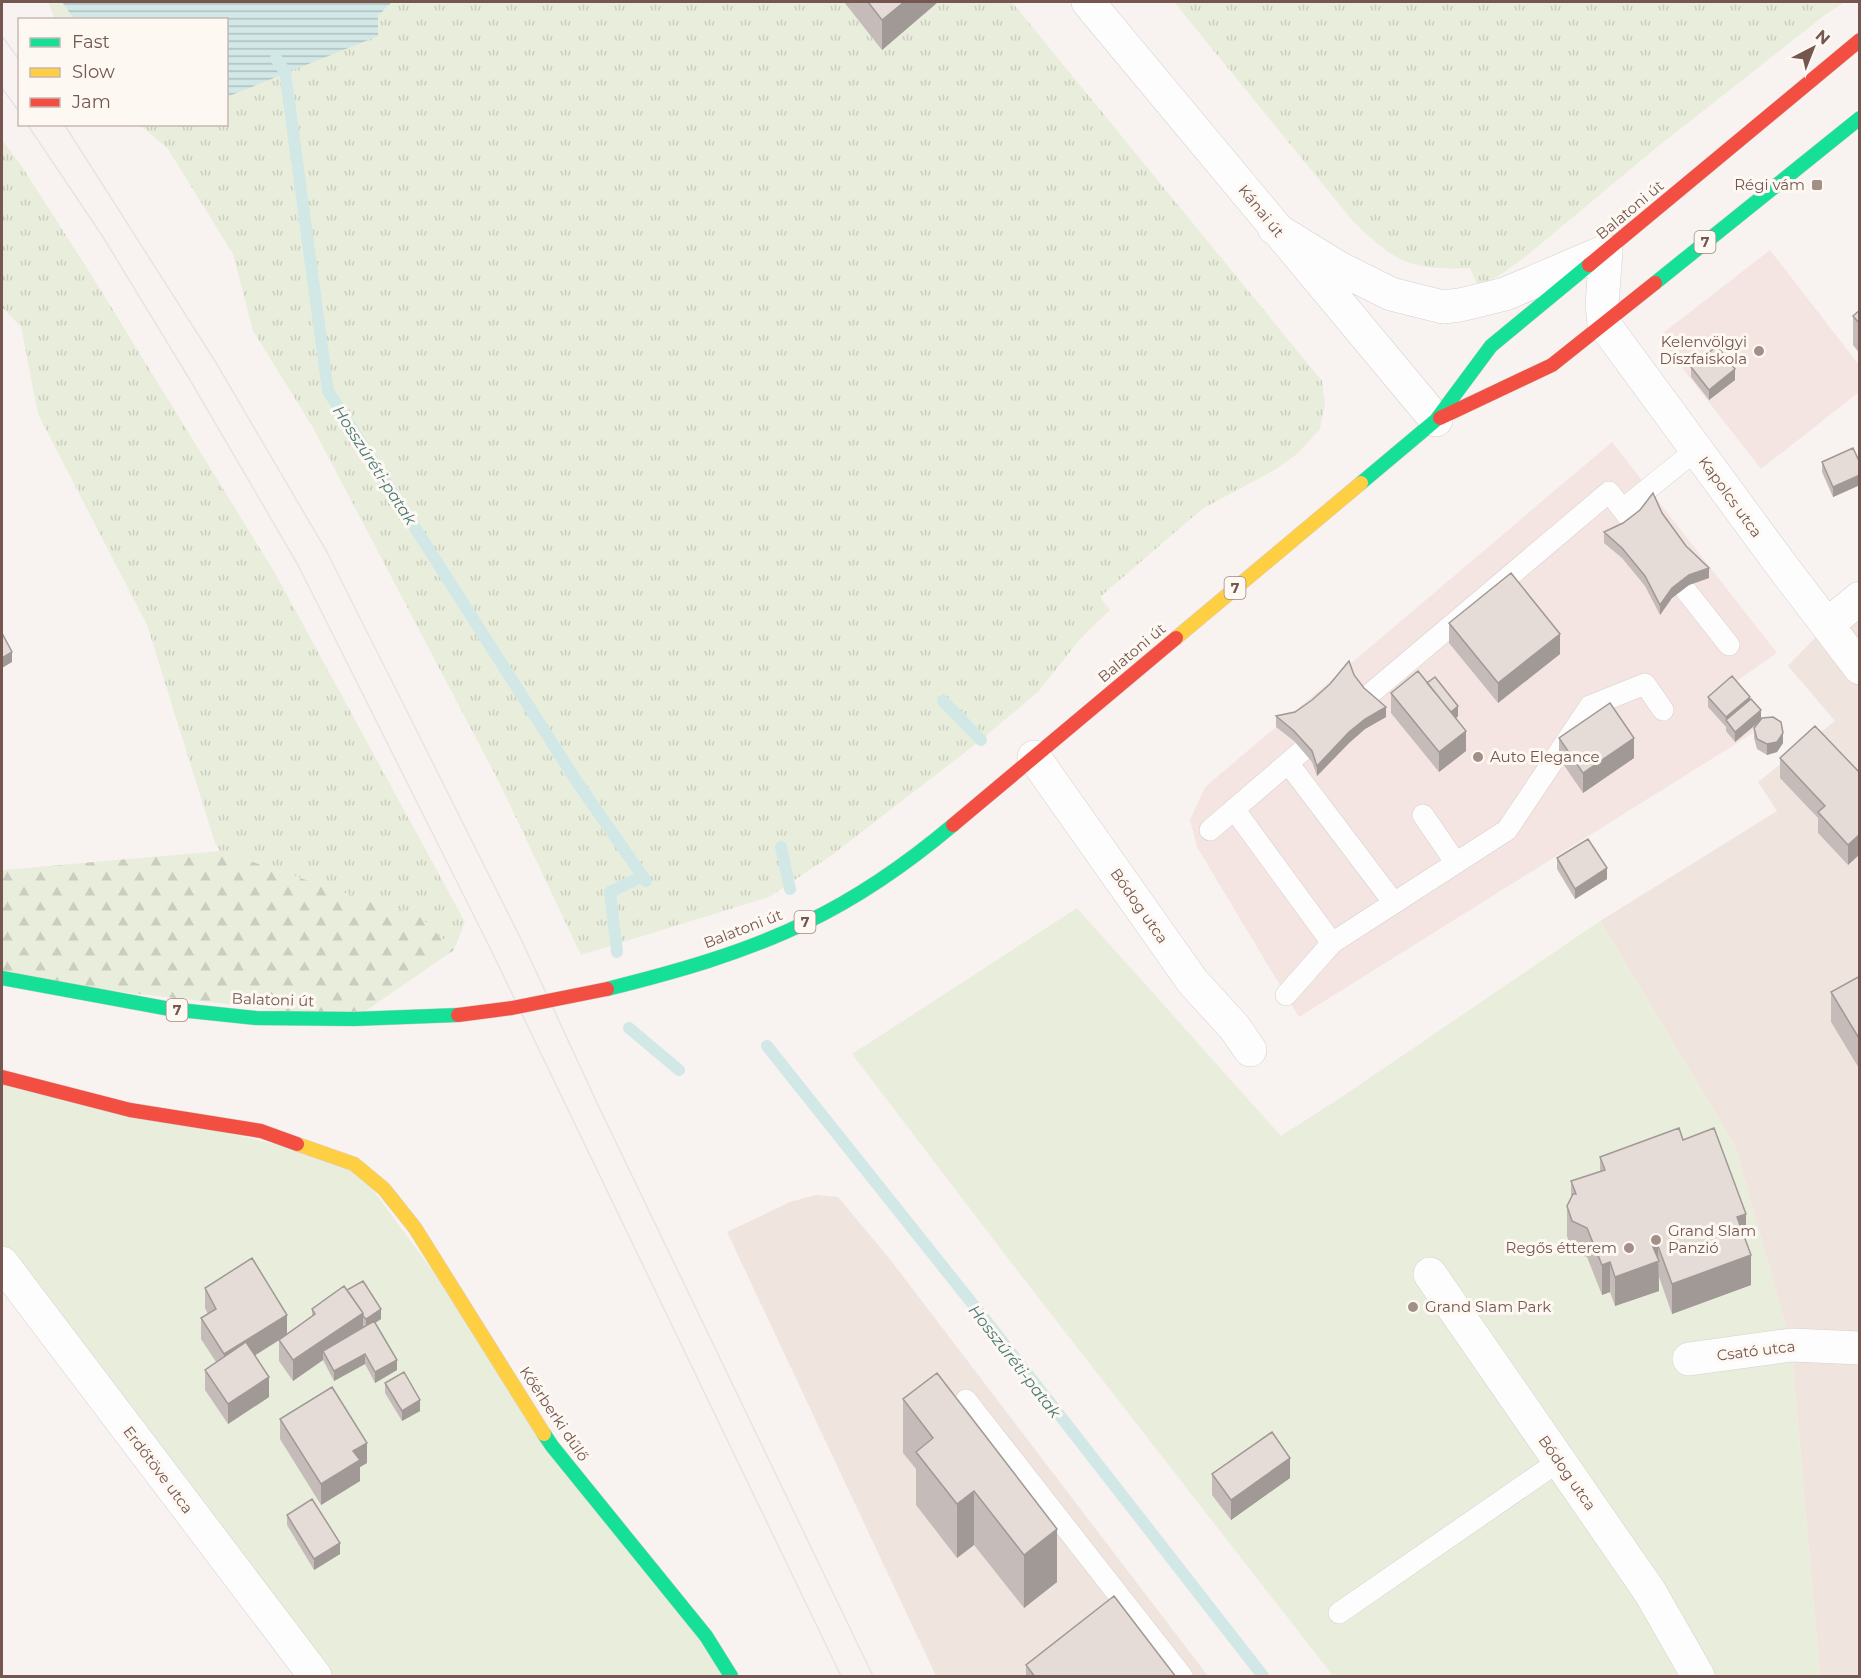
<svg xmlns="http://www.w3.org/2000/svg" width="1861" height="1678" font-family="Montserrat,sans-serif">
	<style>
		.residential { fill: #f0e5de }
		.commercial { fill: #f4e5e2 }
		.grass { fill: url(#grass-tufts) }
		.forest { fill: url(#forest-firs) }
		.garden { fill: #e9eedc }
		.water { fill: url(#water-rules) }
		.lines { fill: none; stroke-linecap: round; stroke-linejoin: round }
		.stream { stroke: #d2e8e7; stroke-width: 12 }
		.lane-casing { stroke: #d6cfcc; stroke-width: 22 }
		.street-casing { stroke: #d6cfcc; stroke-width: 34 }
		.fast-casing { stroke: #d8cfcb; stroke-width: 15 }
		.slow-casing { stroke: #d8cfcb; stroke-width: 15 }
		.jam-casing { stroke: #d8cfcb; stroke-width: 15 }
		.lane { stroke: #fefdfd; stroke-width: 21 }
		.street { stroke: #fefdfd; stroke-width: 33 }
		.fast { stroke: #16e098; stroke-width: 14 }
		.slow { stroke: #ffcf43; stroke-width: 14 }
		.jam { stroke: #f24e42; stroke-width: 14 }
		.tram { stroke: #e5e4e6; stroke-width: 1.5 }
		.jam-bridge-casing { stroke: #d9d0cc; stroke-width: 15; stroke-linecap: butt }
		.jam-bridge { stroke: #f24e42; stroke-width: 14 }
		.wall { fill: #c5bcb9 }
		.shaded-wall { fill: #a09996 }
		.building { fill: #e5dbd7; stroke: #a09996; stroke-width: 1.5 }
		.poi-dot { fill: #a38e88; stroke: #fef8f3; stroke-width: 2 }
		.labels { text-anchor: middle; stroke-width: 6; stroke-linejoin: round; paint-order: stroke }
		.shield { fill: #fef8f3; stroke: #9e8781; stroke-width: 1.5 }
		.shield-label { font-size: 14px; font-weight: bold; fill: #755750 }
		.poi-label { font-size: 15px; fill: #755750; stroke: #fef8f3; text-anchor: end }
		.street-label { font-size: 15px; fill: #755750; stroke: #fef8f3 }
		.water-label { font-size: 16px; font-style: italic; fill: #457878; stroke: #fef8f3 }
	</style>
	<defs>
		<pattern id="grass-tufts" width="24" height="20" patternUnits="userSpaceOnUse" patternTransform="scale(1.5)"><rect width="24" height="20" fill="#e9eedc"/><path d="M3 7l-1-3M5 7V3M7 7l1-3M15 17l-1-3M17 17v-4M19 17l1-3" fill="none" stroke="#cbcebf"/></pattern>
		<pattern id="forest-firs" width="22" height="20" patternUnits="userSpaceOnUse" patternTransform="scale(1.5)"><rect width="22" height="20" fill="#e9eedc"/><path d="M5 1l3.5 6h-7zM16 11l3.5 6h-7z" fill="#cbcebf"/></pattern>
		<pattern id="water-rules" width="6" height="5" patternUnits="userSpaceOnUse" patternTransform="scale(1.5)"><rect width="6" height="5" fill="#d2e8e7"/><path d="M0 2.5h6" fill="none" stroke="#afbfbe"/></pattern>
	</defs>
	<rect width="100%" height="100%" fill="#f8f3f0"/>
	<path class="residential" d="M1859 598V1676H1820L1791 1345 1735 1146 1600 921 1777 811 1758 782 1835 721 1788 666 1827 625Z
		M816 1195 838 1197 889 1258 1208 1676H936L727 1232 790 1202Z"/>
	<path class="commercial" d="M1770 250 1859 365V392L1761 469 1658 337Z
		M1612 442 1777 653 1735 682 1766 725 1299 1017 1197 847 1190 820 1205 787Z"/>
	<path class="grass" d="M48 2H62L74 19H55Z
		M392 2H1012L1322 381 1325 403 1320 429 1297 454 1273 471 1202 509 1100 597 1110 610 1081 638 1038 692 981 740 832 855 769 897 581 955 500 784 312 426 253 331 233 254 168 149 140 125 226 124 227 97 285 72 378 16Z
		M1174 2H1845L1825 15 1656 148 1524 258 1497 277 1477 285 1470 268C1410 271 1393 261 1352 220Z
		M2 140 19 162 92 276 275 573 465 922 454 950 417 914 381 905 220 851 215 843 147 625 38 414 21 327 2 307Z"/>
	<path class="forest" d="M220 851 381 905 417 914 454 950 354 1019 2 978V870Z"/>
	<path class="garden" d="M1077 908 1281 1136 1346 1094 1600 921 1735 1146 1791 1345 1820 1676H1333L1016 1269 852 1054Z
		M2 1077 354 1164 731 1676H303L2 1285Z"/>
	<path class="water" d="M62 2H392L378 16V36L227 97 226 20 74 19Z"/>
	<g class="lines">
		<path class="stream" d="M276 58 285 72 328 391 577 782 646 881
			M943 701 981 740
			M781 847 790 889
			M617 952 610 892 643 876
			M629 1028 679 1070
			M767 1046 987 1322 1263 1676"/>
		<g class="lane-casing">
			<path id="lane" d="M1623 509 1696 450
				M1668 568 1729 645
				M1350 711 1609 492 1647 541
				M1288 763 1394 903
				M1234 809 1332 943
				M1423 815 1456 863
				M1210 830 1323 733
				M1286 995 1332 943 1507 830 1590 706 1645 684 1663 710
				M966 1400 1182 1676
				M1339 1613 1559 1461"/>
		</g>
		<g class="street-casing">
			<path id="street" d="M1088 2 1436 420
				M1274 228 1339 268 1391 294 1443 307 1460 305 1505 294 1606 251 1602 305 1604 324 1782 566 1860 668
				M1827 625 1860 598
				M1034 757 1193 982 1235 1028 1250 1050
				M2 1263 315 1676
				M1430 1274 1650 1592 1698 1676
				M1689 1359 1791 1345 1860 1348"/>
		</g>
		<g class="fast-casing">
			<path id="fast" d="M1655 283 1860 118
				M1361 483 1436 420 1491 346 1589 265
				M2 978 170 1009 256 1018 354 1019 458 1015
				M607 989C675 972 744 953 807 922 859 897 909 862 953 825
				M544 1434 552 1446 706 1636 731 1676"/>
		</g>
		<g class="slow-casing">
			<path id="slow" d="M1176 638 1361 483
				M297 1144 354 1164 384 1189 415 1228 544 1434"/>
		</g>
		<g class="jam-casing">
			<path id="jam" d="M1589 265 1860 40
				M1440 418 1552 365 1655 283
				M953 825 1176 638
				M2 1077 130 1110 261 1131 297 1144"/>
		</g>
		<use href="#lane" class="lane"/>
		<use href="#street" class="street"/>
		<use href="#fast" class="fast"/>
		<use href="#slow" class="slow"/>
		<use href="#jam" class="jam"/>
		<path class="tram" d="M2 36 20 61
			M2 88 20 113
			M27 124 103 237 190 380 298 565 491 950 841 1676
			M64 124 215 361 327 552 521 939 598 1105 873 1676"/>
		<g class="jam-bridge-casing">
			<path id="jam-bridge" d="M458 1015 512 1008 607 989"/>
		</g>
		<use href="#jam-bridge" class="jam-bridge"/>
	</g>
	<path class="wall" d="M844 2H938L882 50Z
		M1860 310V354L1853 345V316Z
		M1691 367 1735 380 1709 400 1691 377Z
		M1822 462 1860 463V485L1833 497 1822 472Z
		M1662 513 1709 578 1689 585 1672 598 1660 615 1645 586 1622 558 1604 543V532L1623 523Z
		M1449 623 1560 654 1498 703 1449 643Z
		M1427 683 1458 716 1456 719 1466 751 1439 772 1391 713V693Z
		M1708 697 1750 700 1761 720 1783 743 1777 752 1767 755 1757 749 1754 738V728L1760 721 1735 742 1726 731V727L1708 707Z
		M1295 712 1386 717 1365 729 1349 743 1317 776 1312 762 1294 741 1276 727V716Z
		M1559 738 1634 758 1583 793 1559 758Z
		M1780 758 1860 773V854L1848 865 1818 833V818L1780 778Z
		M1557 858 1607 879 1575 899 1557 869Z
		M1860 976V1070L1831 1022V992Z
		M1683 1140 1746 1241 1751 1285 1672 1314 1659 1277V1291L1615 1306 1610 1292 1602 1295 1587 1257 1572 1251 1567 1236V1206L1571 1198V1181L1600 1171V1157Z
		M205 1288 287 1334 312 1316V1309L347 1291 381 1319 375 1323 397 1370 375 1383 365 1364 334 1381 323 1360 293 1381 279 1361V1340L281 1339 255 1355 269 1397 228 1424 205 1390V1370L216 1362 201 1339V1318L208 1314 205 1308Z
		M385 1383 420 1411 402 1421 385 1393Z
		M903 1399 1057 1582 1024 1608 974 1545 957 1558 916 1505V1469L903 1453Z
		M280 1419 367 1463 360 1467V1481L321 1505 280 1439Z
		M1212 1474 1290 1478 1231 1520 1212 1495Z
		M287 1515 340 1554 314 1570 287 1525Z
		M1026 1665 1176 1677H1026Z"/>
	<path class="shaded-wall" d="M904 2H938L882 50V20Z
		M1735 369V380L1709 400V390Z
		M1860 475V485L1833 497V487Z
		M1709 568V578L1689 585 1672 598 1660 615V605L1672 588 1689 575Z
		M1560 634V654L1498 703V683Z
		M12 652V662L2 668V658Z
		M1750 697V707L1726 721V717Z
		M1458 706V716L1446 727V716Z
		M1386 707V717L1365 729 1349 743 1317 776V766L1349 732 1365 719Z
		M1761 710V720L1735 742V732Z
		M1466 731V751L1439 772V752Z
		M1783 733V743L1777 752 1767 755V744Z
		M1634 738V758L1583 793V773Z
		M1860 834V854L1848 865V845Z
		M1607 868V879L1575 899V889Z
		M1746 1214V1244L1737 1217Z
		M1658 1246 1659 1291 1615 1306V1277L1653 1247Z
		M1751 1255V1285L1672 1314V1284Z
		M1610 1262V1292L1602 1295V1265Z
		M381 1309V1319L366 1329V1319Z
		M363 1313V1333L323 1351V1360L293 1381V1360Z
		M287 1315V1335L224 1375V1354Z
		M365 1354V1364L334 1381V1371Z
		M397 1360V1370L375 1383V1372Z
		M269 1377V1397L228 1424V1404Z
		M420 1400V1411L402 1421V1411Z
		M367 1443V1463L360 1467V1481L321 1505V1484L353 1451Z
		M1290 1458V1478L1231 1520V1500Z
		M974 1491V1545L957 1558V1504Z
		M1057 1529V1582L1024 1608V1555Z
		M340 1543V1554L314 1570V1559Z"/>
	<path class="building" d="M868 2H904L882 20Z
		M1860 310V324L1853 316Z
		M1717 346 1735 369 1709 390 1691 367Z
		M1853 448 1860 463V475L1833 487 1822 462Z
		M1653 493 1662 513 1686 546 1709 568 1689 575 1672 588 1660 605 1645 576 1622 548 1604 532 1623 523 1640 510Z
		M1511 573 1560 634 1498 683 1449 623Z
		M2 633 12 652 2 658Z
		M1349 661 1354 675 1364 688 1386 707 1365 719 1349 732 1317 766 1312 751 1294 731 1276 716 1295 712 1312 700 1330 684Z
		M1418 671 1466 731 1439 752 1391 693Z
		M1732 676 1750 697 1726 717 1708 697Z
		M1435 677 1458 706 1451 712 1427 683Z
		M1751 699 1761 710 1735 732 1726 720Z
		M1610 703 1634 738 1583 773 1559 738Z
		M1773 717 1781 722 1783 733 1777 742 1767 744 1757 739 1754 728 1762 718Z
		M1815 726 1860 773V834L1848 845 1818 812 1825 806 1780 758Z
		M1588 839 1607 868 1575 889 1557 858Z
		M1860 976V1040L1831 992Z
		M1679 1128 1683 1140 1714 1128 1746 1214 1737 1217 1751 1255 1672 1284 1658 1246 1653 1247 1659 1261 1615 1277 1610 1262 1602 1265 1587 1228 1572 1221 1567 1206 1573 1194H1576L1571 1181 1605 1170 1600 1157Z
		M252 1258 287 1315 224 1354 201 1318 216 1309 205 1288Z
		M363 1281 381 1309 366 1319 363 1316V1313L347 1290Z
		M344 1286 363 1313 293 1360 279 1340 315 1314 312 1309Z
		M374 1321 397 1360 375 1372 365 1354 334 1371 323 1351Z
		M246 1342 269 1377 228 1404 205 1370Z
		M404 1372 420 1400 402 1411 385 1383Z
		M937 1373 1057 1529 1024 1555 974 1491 957 1504 916 1452 933 1438 903 1399Z
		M332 1387 367 1443 353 1451 360 1460 321 1484 280 1419Z
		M1272 1432 1290 1458 1231 1500 1212 1474Z
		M312 1499 340 1543 314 1559 287 1515Z
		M1114 1596 1176 1677H1035L1026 1665Z"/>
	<g class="poi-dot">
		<rect x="1811" y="179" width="12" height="12" rx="3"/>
		<circle cx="1759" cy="351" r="6"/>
		<circle cx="1478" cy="757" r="6"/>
		<circle cx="1656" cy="1240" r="6"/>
		<circle cx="1629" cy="1248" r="6"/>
		<circle cx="1413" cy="1307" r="6"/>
	</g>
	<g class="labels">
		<g class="shield">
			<rect x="1694.5" y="231" width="21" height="22" rx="4.5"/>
			<rect x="1224.5" y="577" width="21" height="22" rx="4.5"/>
			<rect x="794.5" y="911" width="21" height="22" rx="4.5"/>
			<rect x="166.5" y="999" width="21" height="22" rx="4.5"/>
		</g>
		<g class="shield-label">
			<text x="1705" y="247">7</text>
			<text x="1235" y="593">7</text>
			<text x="805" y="927">7</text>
			<text x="177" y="1015">7</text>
		</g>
		<g class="poi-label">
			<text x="1805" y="190">Régi vám</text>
			<text x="1747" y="347">Kelenvölgyi<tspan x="1747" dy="17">Díszfaiskola</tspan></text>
			<text x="1490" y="762" text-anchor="start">Auto Elegance</text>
			<text x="1668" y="1236" text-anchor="start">Grand Slam<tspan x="1668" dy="17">Panzió</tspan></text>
			<text x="1617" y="1253">Regős étterem</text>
			<text x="1425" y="1312" text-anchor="start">Grand Slam Park</text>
		</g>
		<g class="street-label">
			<text transform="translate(1630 210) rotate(-40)" y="5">Balatoni út</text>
			<text transform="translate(1261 211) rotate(51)" y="5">Kánai út</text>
			<text transform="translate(1730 497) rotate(54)" y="5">Kapolcs utca</text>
			<text transform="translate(1132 653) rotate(-40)" y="5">Balatoni út</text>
			<text transform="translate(1139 906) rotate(55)" y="5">Bódog utca</text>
			<text transform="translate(743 929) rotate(-21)" y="5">Balatoni út</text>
			<text transform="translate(273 1000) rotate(2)" y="5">Balatoni út</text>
			<text transform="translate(1756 1351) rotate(-7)" y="5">Csató utca</text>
			<text transform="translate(554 1414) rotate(56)" y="5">Kőérberki dűlő</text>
			<text transform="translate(158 1470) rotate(53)" y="5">Erdőtöve utca</text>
			<text transform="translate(1567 1473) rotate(55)" y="5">Bódog utca</text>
		</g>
		<g class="water-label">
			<text transform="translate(375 465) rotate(57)" y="6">Hosszúréti-patak</text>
			<text transform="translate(1015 1361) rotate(52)" y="6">Hosszúréti-patak</text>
		</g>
	</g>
	<rect width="1861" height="1678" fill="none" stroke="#755750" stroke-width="6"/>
	<rect x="18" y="18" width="210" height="108" fill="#fef8f3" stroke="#c7b8b2" stroke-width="1.5"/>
	<rect x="30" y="38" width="30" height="9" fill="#16e098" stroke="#c7b8b2" stroke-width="1.5"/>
	<text x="72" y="48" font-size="18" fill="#755750">Fast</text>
	<rect x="30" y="68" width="30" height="9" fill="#ffcf43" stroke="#c7b8b2" stroke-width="1.5"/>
	<text x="72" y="78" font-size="18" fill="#755750">Slow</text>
	<rect x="30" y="98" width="30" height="9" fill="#f24e42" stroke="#c7b8b2" stroke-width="1.5"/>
	<text x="72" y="108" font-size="18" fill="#755750">Jam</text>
	<g transform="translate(1813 48) rotate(42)" stroke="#fef8f3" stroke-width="4.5" paint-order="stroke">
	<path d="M0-4.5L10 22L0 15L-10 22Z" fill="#755750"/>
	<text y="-9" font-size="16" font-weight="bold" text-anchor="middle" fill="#755750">N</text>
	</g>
</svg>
